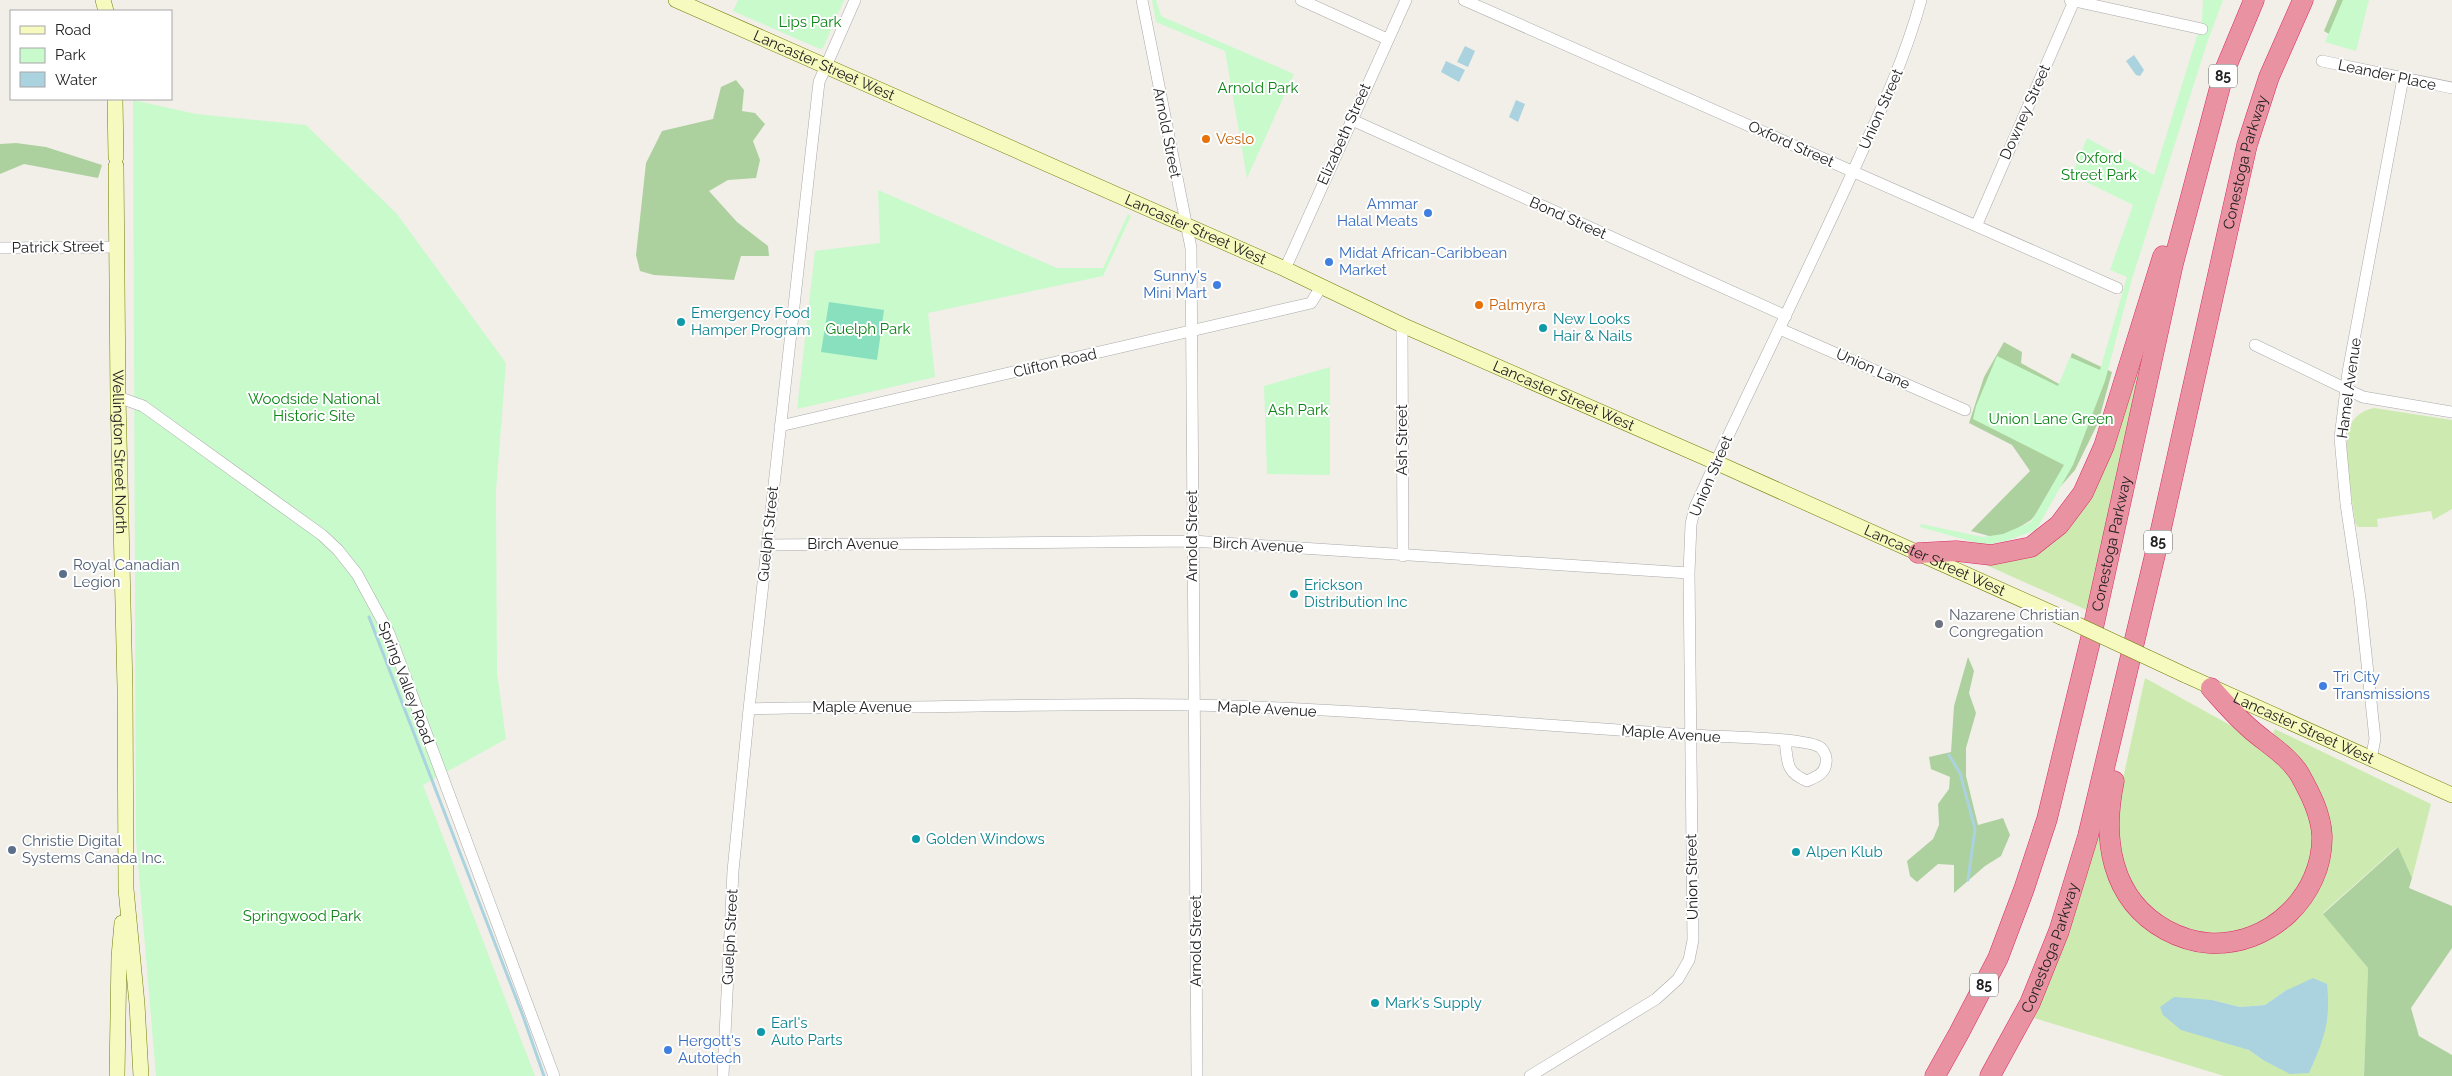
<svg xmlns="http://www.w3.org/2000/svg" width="2452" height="1076" font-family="Raleway,sans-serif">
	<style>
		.grass { fill: #cdebb0; fill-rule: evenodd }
		.forest { fill: #add19e }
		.park { fill: #c8facc }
		.pitch { fill: #88e0be }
		.water { fill: #aad3df }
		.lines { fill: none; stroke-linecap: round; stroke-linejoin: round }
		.stream { stroke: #aad3df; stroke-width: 3 }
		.street-casing { stroke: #a9a9a9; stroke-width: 12 }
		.secondary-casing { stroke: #707d05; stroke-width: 16 }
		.highway-casing { stroke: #dc2a67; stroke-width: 21 }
		.street { stroke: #fff; stroke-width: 11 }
		.secondary { stroke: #f7fabf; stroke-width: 15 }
		.highway { stroke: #e892a2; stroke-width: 20 }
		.secondary-bridge-casing { stroke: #707d05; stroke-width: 16; stroke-linecap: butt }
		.secondary-bridge { stroke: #f7fabf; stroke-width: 15 }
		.food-dot { fill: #e8710a; stroke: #fff; stroke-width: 2 }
		.shop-dot { fill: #3f7fe0; stroke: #fff; stroke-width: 2 }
		.culture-dot { fill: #0f9aa8; stroke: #fff; stroke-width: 2 }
		.service-dot { fill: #5c6f8a; stroke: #fff; stroke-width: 2 }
		.worship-dot { fill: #6b7280; stroke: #fff; stroke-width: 2 }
		.labels { text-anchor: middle; stroke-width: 4; stroke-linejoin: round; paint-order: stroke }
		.shield { fill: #fff; stroke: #646464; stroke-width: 1 }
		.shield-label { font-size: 14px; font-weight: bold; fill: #222 }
		.park-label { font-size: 15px; fill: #0c8416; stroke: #fff }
		.street-label { font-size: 15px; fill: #222; stroke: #fff }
		.food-label { font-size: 15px; fill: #c56008; stroke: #fff; text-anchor: start }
		.shop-label { font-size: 15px; fill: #366cbe; stroke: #fff; text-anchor: start }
		.culture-label { font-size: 15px; fill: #0d838f; stroke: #fff; text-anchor: start }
		.service-label { font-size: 15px; fill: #4e5e75; stroke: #fff; text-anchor: start }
		.worship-label { font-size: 15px; fill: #5b616d; stroke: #fff; text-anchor: start }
	</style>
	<rect width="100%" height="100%" fill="#f2efe9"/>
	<path class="grass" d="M2145 335H2151L2089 611 1984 564 2066 530Z
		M2374 408 2452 420V509L2433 520 2431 511 2377 519 2378 527H2358L2355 523C2353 502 2342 448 2349 429 2353 417 2361 411 2374 408Z
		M2145 678 2230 725 2271 753 2297 783 2313 823V846L2309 867 2285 906 2270 918 2238 932 2199 934 2164 920 2135 894 2118 846 2117 806Z
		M2275 729 2431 804 2412 878 2397 847 2323 913 2368 968 2364 1076H2224L2034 1018 2098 838 2104 841 2145 925 2252 945 2286 929 2317 889 2331 842 2323 799 2301 765 2271 737ZM2285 991 2263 1060 2249 1050 2222 1040 2212 1000 2240 1007 2265 1005Z"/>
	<path class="forest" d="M2337 0H2365L2352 48 2324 31Z
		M736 80 744 90 742 111 755 113 765 124 753 141 760 160 756 178 728 180 709 191 737 222 768 246 769 256H741L734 280 654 275 640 271 636 255 646 163 662 131 713 119 721 87Z
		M16 143 46 147 102 165 98 178 24 164 0 174V144Z
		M2004 342 2022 352 2021 363 2061 385 2072 353 2112 372 2098 423 2075 470 2031 520 2000 539 1971 531 2030 471 2012 445 1969 423 1984 377Z
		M1968 657 1974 671 1969 693 1976 713 1966 748V776L1978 825 2003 818 2010 835 2001 856 1985 866 1954 893V865L1938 864 1917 882 1910 876 1907 861 1933 839 1939 825 1938 804 1949 789 1950 777 1931 769 1929 757 1951 752 1954 706Z
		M2398 847 2412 878 2409 888 2452 906V948L2411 1008 2419 1036 2452 1055V1076H2364L2368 968 2323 914Z"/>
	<path class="park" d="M738 0H844L823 48 820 49 733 11Z
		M1152 0H1156L1161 16 1294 74 1247 178 1225 51 1156 22Z
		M2203 0H2223L2207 43 2132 279 2105 381 2073 465 2036 530 2006 541 1984 545 1920 527 1921 524 1983 537 2003 534 2031 522 2064 465 1973 419 1976 406 1997 356 2058 386 2070 357 2100 370 2127 277 2110 270 2133 205 2072 175 2087 138 2154 175 2202 20Z
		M2343 0H2369L2356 51 2325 42Z
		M133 100 196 114 306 125 397 214 506 363 496 491 497 673 506 739 423 785 535 1076H156L136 840Z
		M878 190 1057 268H1103L1128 214 1131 216 1103 276 928 313 935 377 797 409 815 251 880 243Z
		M1330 367V475L1267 474 1264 386Z"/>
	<path class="pitch" d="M829 302 884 310 877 360 821 352Z"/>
	<path class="water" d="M1465 46 1475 51 1468 67 1457 62Z
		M2134 55 2144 70 2140 76 2136 75 2126 61Z
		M1446 61 1465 70 1459 82 1441 72Z
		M1516 100 1525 104 1518 122 1509 117Z
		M2313 978 2327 984C2331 1022 2324 1039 2309 1073L2290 1074 2263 1060 2249 1050 2181 1030 2163 1015 2160 1007 2174 997 2212 1000 2240 1007 2265 1005 2285 991Z"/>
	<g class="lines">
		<path class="stream" d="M369 617 523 1016 544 1076
			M1949 755 1960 773 1975 829 1968 880"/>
		<g class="street-casing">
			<path id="street" d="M1142 0 1191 248 1197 1076
				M1301 0 1387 39
				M1464 0 2117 288
				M2070 0 2202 29
				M2322 61 2452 88
				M1350 119 1786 316
				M1977 224 2074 1
				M0 248 117 247
				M1285 269 1406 0
				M1402 325 1403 556
				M1780 329 1965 410
				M2255 345 2363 397 2452 412
				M118 397 143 406 322 535 338 550 357 574 389 633 554 1076
				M780 426 1311 303 1321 287
				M767 545 1192 541 1689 573
				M749 709C803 707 857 708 912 707 1005 706 1099 703 1193 705 1365 709 1538 726 1710 736 1728 737 1810 738 1821 748 1825 752 1827 758 1826 763 1825 774 1816 777 1807 781 1785 772 1788 762 1785 741
				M2371 759 2375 739 2360 598 2346 504 2340 438 2348 372 2403 78
				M723 1076 733 871 749 709 819 82 855 0
				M1530 1076 1656 999 1678 979 1689 960 1693 940 1689 573 1691 524 1695 507C1744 400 1796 296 1845 189 1873 127 1903 66 1921 0"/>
		</g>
		<g class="secondary-casing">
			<g id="secondary">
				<path d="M103 0 106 11"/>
				<path id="s1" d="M676 0 1285 269 1402 325 1715 462 2061 617"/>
				<path d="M115 99 116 157"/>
				<path id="s2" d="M116 166 118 397 125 688 126 889 137 1004 141 1076"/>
				<path id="s3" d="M2185 675 2452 795"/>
				<path d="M117 1076 119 957 122 923"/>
			</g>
		</g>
		<g class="highway-casing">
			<g id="highway">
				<path d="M1918 553 1956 551 1991 555 2031 547 2059 525 2083 493 2104 446 2163 256"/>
				<path d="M2114 781C2102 838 2110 899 2166 930 2179 937 2193 942 2209 943 2269 947 2323 896 2322 836 2321 814 2310 793 2300 775 2288 754 2262 741 2245 724 2233 713 2222 700 2211 688"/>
				<path id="s4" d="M1935 1076 1959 1033 1998 958 2024 889 2047 819 2090 642 2173 264 2224 72 2254 0"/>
				<path id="s5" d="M1990 1076 2030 1003 2059 931 2088 836 2159 538 2247 145 2269 77 2303 0"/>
			</g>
		</g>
		<use href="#street" class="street"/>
		<use href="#secondary" class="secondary"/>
		<use href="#highway" class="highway"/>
		<g class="secondary-bridge-casing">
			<path id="secondary-bridge" d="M2061 617 2185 675"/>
		</g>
		<use href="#secondary-bridge" class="secondary-bridge"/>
	</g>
	<g class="food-dot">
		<circle cx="1206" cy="139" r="5"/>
		<circle cx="1479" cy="305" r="5"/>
	</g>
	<g class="shop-dot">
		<circle cx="1428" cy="213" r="5"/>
		<circle cx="1329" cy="262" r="5"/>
		<circle cx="1217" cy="285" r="5"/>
		<circle cx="2323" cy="686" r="5"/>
		<circle cx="668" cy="1050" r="5"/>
	</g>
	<g class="culture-dot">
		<circle cx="681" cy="322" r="5"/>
		<circle cx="1543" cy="328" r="5"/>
		<circle cx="1294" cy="594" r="5"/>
		<circle cx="916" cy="839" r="5"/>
		<circle cx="1796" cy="852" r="5"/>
		<circle cx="1375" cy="1003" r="5"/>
		<circle cx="761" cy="1032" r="5"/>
	</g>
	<g class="service-dot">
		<circle cx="63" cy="574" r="5"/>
		<circle cx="12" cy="850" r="5"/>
	</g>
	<circle class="worship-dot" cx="1939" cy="624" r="5"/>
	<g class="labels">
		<g class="shield">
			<rect x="2209" y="64.5" width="28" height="23" rx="4"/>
			<rect x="2144" y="530.5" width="28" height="23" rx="4"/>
			<rect x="1970" y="973.5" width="28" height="23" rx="4"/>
		</g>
		<g class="shield-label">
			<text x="2223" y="81">85</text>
			<text x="2158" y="547">85</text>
			<text x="1984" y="990">85</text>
		</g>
		<g class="park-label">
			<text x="810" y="27">Lips Park</text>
			<text x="1258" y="93">Arnold Park</text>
			<text x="2099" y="163">Oxford<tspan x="2099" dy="17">Street Park</tspan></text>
			<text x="868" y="334">Guelph Park</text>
			<text x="314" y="404">Woodside National<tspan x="314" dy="17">Historic Site</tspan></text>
			<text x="1298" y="415">Ash Park</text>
			<text x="2051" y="424">Union Lane Green</text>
			<text x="302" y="921">Springwood Park</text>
		</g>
		<g class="street-label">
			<text dy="5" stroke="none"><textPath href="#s1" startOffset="162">Lancaster Street West</textPath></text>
			<text transform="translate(2387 75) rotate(12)" y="5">Leander Place</text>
			<text transform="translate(1881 109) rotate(-66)" y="5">Union Street</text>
			<text transform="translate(2025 112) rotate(-66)" y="5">Downey Street</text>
			<text transform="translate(1167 133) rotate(79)" y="5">Arnold Street</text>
			<text transform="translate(1344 134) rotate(-66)" y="5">Elizabeth Street</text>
			<text transform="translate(1791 144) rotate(24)" y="5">Oxford Street</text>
			<text dy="5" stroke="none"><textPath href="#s5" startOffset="952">Conestoga Parkway</textPath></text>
			<text transform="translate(1568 218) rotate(24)" y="5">Bond Street</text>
			<text dy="5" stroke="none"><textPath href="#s1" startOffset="568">Lancaster Street West</textPath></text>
			<text transform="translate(58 247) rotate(-1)" y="5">Patrick Street</text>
			<text transform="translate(1055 363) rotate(-13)" y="5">Clifton Road</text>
			<text transform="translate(1873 369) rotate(24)" y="5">Union Lane</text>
			<text transform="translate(2349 388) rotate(-82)" y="5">Hamel Avenue</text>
			<text dy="5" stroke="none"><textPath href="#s1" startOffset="972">Lancaster Street West</textPath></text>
			<text transform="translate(1402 440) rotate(-90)" y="5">Ash Street</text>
			<text dy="5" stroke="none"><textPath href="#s2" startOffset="286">Wellington Street North</textPath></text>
			<text transform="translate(1711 476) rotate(-67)" y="5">Union Street</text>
			<text transform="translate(768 534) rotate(-84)" y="5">Guelph Street</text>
			<text transform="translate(1192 536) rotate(-90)" y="5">Arnold Street</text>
			<text x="853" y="549">Birch Avenue</text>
			<text dy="5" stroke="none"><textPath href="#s4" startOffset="564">Conestoga Parkway</textPath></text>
			<text transform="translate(1258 545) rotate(3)" y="5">Birch Avenue</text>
			<text dy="5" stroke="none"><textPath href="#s1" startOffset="1378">Lancaster Street West</textPath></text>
			<text transform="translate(406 683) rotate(69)" y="5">Spring Valley Road</text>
			<text x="862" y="712">Maple Avenue</text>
			<text transform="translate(1267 709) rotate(3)" y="5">Maple Avenue</text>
			<text dy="5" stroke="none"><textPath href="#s3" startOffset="130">Lancaster Street West</textPath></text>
			<text transform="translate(1671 734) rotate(4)" y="5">Maple Avenue</text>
			<text transform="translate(1692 877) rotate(-91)" y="5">Union Street</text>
			<text transform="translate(730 937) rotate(-87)" y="5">Guelph Street</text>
			<text transform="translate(1196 941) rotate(-90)" y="5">Arnold Street</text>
			<text dy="5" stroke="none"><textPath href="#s5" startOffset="142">Conestoga Parkway</textPath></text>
		</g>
		<g class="food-label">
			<text x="1216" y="144">Veslo</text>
			<text x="1489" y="310">Palmyra</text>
		</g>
		<g class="shop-label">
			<text x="1418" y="209" text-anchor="end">Ammar<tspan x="1418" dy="17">Halal Meats</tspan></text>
			<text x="1339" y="258">Midat African-Caribbean<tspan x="1339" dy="17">Market</tspan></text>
			<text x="1207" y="281" text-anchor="end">Sunny's<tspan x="1207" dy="17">Mini Mart</tspan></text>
			<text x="2333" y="682">Tri City<tspan x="2333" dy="17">Transmissions</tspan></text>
			<text x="678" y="1046">Hergott's<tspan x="678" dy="17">Autotech</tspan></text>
		</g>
		<g class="culture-label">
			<text x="691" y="318">Emergency Food<tspan x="691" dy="17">Hamper Program</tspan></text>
			<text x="1553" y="324">New Looks<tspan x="1553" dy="17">Hair &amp; Nails</tspan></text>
			<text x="1304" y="590">Erickson<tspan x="1304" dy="17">Distribution Inc</tspan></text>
			<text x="926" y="844">Golden Windows</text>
			<text x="1806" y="857">Alpen Klub</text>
			<text x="1385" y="1008">Mark's Supply</text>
			<text x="771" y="1028">Earl's<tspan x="771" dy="17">Auto Parts</tspan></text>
		</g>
		<g class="service-label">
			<text x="73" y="570">Royal Canadian<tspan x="73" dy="17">Legion</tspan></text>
			<text x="22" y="846">Christie Digital<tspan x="22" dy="17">Systems Canada Inc.</tspan></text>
		</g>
		<g class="worship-label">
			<text x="1949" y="620">Nazarene Christian<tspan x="1949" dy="17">Congregation</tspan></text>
		</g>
	</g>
	<rect x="10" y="10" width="162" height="90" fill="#ffffff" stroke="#a7a7a7"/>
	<rect x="20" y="26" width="25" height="8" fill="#f7fabf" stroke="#a7a7a7"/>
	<text x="55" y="35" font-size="15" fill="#222222">Road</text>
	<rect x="20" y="48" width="25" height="15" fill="#c8facc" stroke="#a7a7a7"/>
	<text x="55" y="60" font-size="15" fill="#222222">Park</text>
	<rect x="20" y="72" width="25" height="15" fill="#aad3df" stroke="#a7a7a7"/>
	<text x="55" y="85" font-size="15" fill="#222222">Water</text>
</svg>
